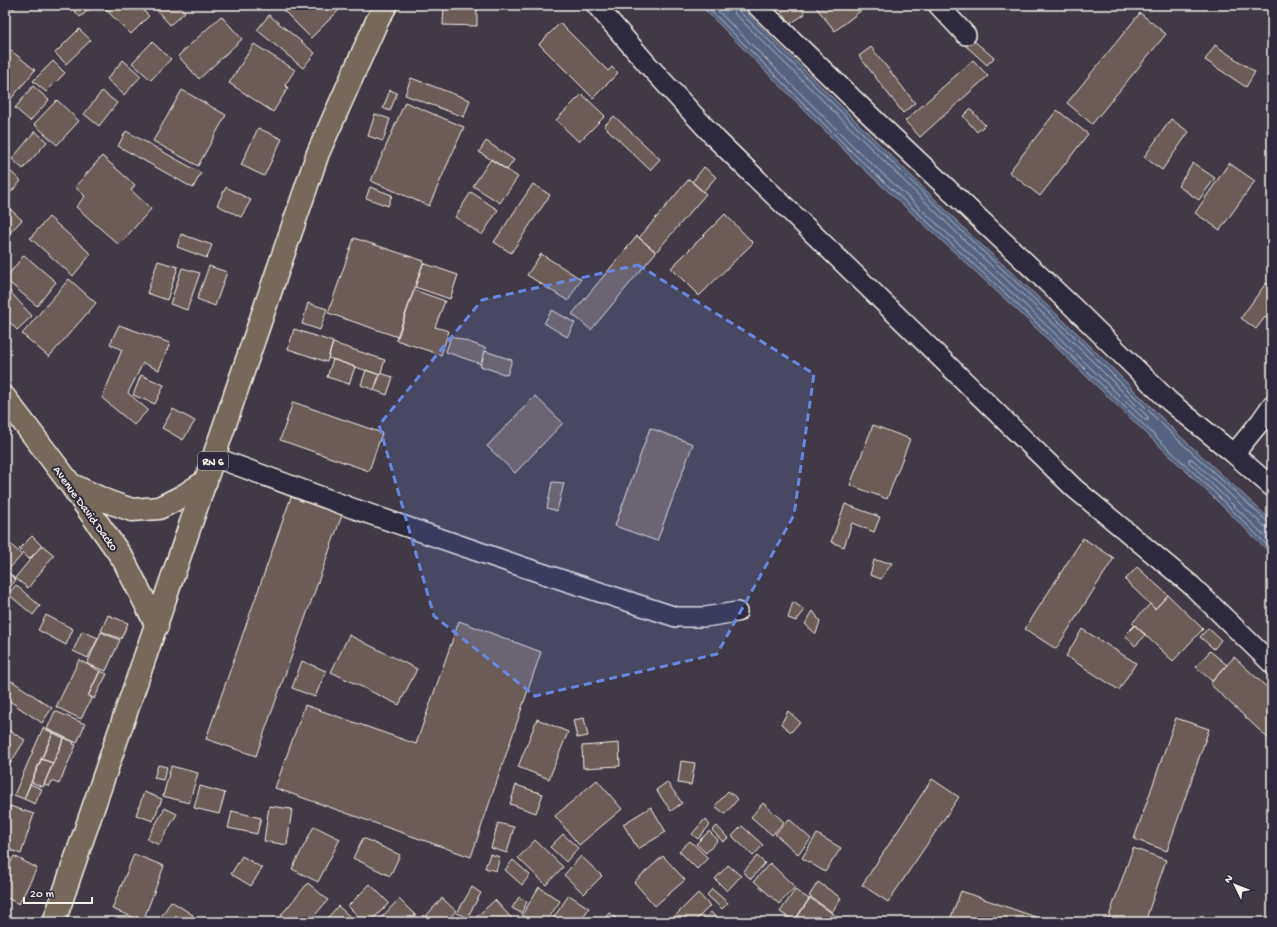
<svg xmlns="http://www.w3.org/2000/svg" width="1277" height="927" font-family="'Gochi Hand',sans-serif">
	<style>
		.water { fill: #576480; stroke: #969caa }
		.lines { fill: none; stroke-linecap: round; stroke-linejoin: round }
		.shore { stroke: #b5b9be; stroke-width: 1 }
		.building { fill: #6c5b59; stroke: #f4f1e8 }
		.minor-casing { stroke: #f4f1e8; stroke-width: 22 }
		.primary-casing { stroke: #f4f1e8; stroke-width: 25 }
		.minor { stroke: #2f2a3d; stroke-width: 19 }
		.primary { stroke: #76695c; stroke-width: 22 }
		.marked { fill: #6887de; fill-opacity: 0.2; stroke: #6887de; stroke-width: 3; stroke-dasharray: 8 5; stroke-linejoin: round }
		.labels { text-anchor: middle; stroke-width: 4; stroke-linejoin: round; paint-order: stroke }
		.shield { fill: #2f2a3d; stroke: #b9b5b5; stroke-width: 1 }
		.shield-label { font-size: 11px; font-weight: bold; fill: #f4f1e8 }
		.street-label { font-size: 12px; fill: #f4f1e8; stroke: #2f2a3d }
	</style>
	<rect width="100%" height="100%" fill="#413945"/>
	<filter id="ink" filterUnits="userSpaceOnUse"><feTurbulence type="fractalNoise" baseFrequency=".025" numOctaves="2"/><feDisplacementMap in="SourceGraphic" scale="8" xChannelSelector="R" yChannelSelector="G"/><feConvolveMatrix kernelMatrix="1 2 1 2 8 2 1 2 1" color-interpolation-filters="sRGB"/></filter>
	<g filter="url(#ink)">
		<path class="water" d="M700 5H739L971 235 1077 333 1178 434 1272 521V555L1213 497 1017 310 854 160Z"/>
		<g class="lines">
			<path class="shore" d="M705 5 857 157 1020 307 1216 494 1272 550
				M712 5 860 153 1023 303 1145 420H1148V417L1071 340 965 241 734 13 732 5
				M737 5 738 10 969 238 1074 336 1175 437 1268 522 1272 523
				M1272 528 1264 526 1192 459H1189V462L1272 543"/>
		</g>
		<path class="building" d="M10 5H19L13 9Z
			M69 5H95L80 17Z
			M108 5H138L149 16 131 34 105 9Z
			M152 5H179L185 12 170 25Z
			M288 5H344L311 38 283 10Z
			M444 5H477V26L443 25Z
			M777 5H799L805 14 790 24Z
			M814 5H860L863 9 835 31Z
			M1140 13 1166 34 1092 124 1067 103Z
			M269 15 315 53 303 68 257 30Z
			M221 16 242 39 199 79 178 56Z
			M560 23 608 71 612 67 618 73 593 98 539 44Z
			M79 29 91 40 66 64 55 53Z
			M972 39 994 58 987 65 966 46Z
			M152 42 171 59 151 80 132 63Z
			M254 44 295 70 285 85 288 88 273 112 229 83Z
			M1215 45 1255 72 1246 87 1205 60Z
			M871 47 915 103 903 113 859 56Z
			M9 49 35 70 5 106V55Z
			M123 60 141 76 124 95 107 79Z
			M973 60 988 76 920 137 905 121Z
			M53 61 65 73 46 92 33 81Z
			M411 78 470 100 464 117 405 95Z
			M33 86 49 100 30 121 15 108Z
			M182 90 226 115 198 166 153 141Z
			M390 90 397 93 390 111 383 108Z
			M102 91 117 103 99 126 84 114Z
			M582 94 605 116 579 142 556 120Z
			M57 100 79 121 57 145 34 124Z
			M405 102 464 127 429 206 371 181Z
			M970 109 985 125 977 132 963 116Z
			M1057 110 1088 134 1040 196 1009 172Z
			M375 114 390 119 383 141 368 136Z
			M614 116 660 159 650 170 604 126Z
			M1171 119 1189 132 1162 170 1144 157Z
			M258 128 282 139 264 176 241 165Z
			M35 131 47 142 23 169 12 159Z
			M126 131 201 173 193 188 118 146Z
			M486 141 514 160 507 170 479 152Z
			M102 156 135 185 131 190 151 209 119 245 76 207 85 196 75 187Z
			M491 159 518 177 500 203 473 186Z
			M1193 163 1215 178 1199 200 1178 186Z
			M1229 163 1255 181 1220 230 1195 213Z
			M704 167 716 177 703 192 692 182Z
			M9 170 21 181 5 199V175Z
			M689 179 706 194 656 252 639 238Z
			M533 184 550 195 511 253 494 242Z
			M226 187 251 200 241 217 217 205Z
			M370 187 392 195 388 206 366 198Z
			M471 192 498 210 482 235 455 217Z
			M8 207 22 220 5 238V211Z
			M725 214 753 243 699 296 671 268Z
			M49 217 91 254 73 276 30 238Z
			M181 234 212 245 207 258 177 247Z
			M637 236 656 252 591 330 572 314Z
			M354 238 424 261 398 337 328 313Z
			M541 254 581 279 568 301 527 275Z
			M24 255 56 282 37 306 5 279Z
			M158 261 178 267 167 300 147 293Z
			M423 263 458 275 450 299 415 287Z
			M209 266 227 272 215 306 197 299Z
			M182 268 200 273 187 310 170 304Z
			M69 279 96 303 49 357 22 334Z
			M1266 283 1272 288V322L1265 317 1256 329 1241 318Z
			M5 286 32 316 17 330 5 317Z
			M414 290 445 301 435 327 449 331 441 355 396 340Z
			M308 303 327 309 320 330 302 324Z
			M552 310 575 323 567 337 544 323Z
			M119 325 170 343 159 370 143 363 128 393 148 410 134 425 102 398 122 350 110 344Z
			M294 329 333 342 327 362 288 349Z
			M451 336 486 348 481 364 446 352Z
			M333 343 385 360 380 375 328 358Z
			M485 351 512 360 507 375 480 366Z
			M333 359 355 367 349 384 327 377Z
			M366 370 380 375 374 390 361 385Z
			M380 373 393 377 387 395 374 390Z
			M141 375 164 385 155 404 133 395Z
			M535 396 563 423 515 473 487 446Z
			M293 402 382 433 369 471 280 440Z
			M173 409 195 421 183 440 162 428Z
			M873 425 910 439 887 499 850 485Z
			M650 428 693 444 657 541 615 526Z
			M552 482 564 483 557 511 547 508Z
			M291 497 342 515 256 756 206 739Z
			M845 504 880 517 874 532 852 523 844 547 831 542Z
			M32 536 42 546 29 559 19 549Z
			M1083 538 1114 558 1056 649 1025 629Z
			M5 539 22 555 7 571 5 570Z
			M42 545 54 555 28 588 15 578Z
			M874 560 892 563 881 579 870 575Z
			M1137 567 1168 595 1155 609 1125 580Z
			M8 572 16 580 5 593V575Z
			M16 585 40 606 33 615 8 594Z
			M1168 595 1203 629 1173 661 1132 623 1150 604 1155 609Z
			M793 602 805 610 796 621 788 618Z
			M813 611 820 621 816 634 805 624Z
			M46 615 73 629 66 645 38 630Z
			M108 615 128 623 121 639 101 631Z
			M459 621 541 652 471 857 275 788 305 705 416 744Z
			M1135 625 1146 635 1135 646 1125 635Z
			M1208 628 1221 640 1214 649 1200 637Z
			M1082 629 1136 663 1119 690 1066 656Z
			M82 631 98 638 88 658 73 651Z
			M101 632 120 640 106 671 87 664Z
			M349 635 417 669 399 705 331 672Z
			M1210 651 1227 665 1212 681 1196 667Z
			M1234 657 1272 692V742L1210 684Z
			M79 660 100 671 88 696 92 697 81 719 56 707Z
			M302 661 326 671 315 697 292 688Z
			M100 671 107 674 94 699 88 696Z
			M12 681 52 708 42 723 5 698V691Z
			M55 711 85 724 77 743 47 729Z
			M788 711 800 722 791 732 781 724Z
			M584 718 588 736 577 738 573 720Z
			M1176 718 1209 729 1167 851 1134 839Z
			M537 719 568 732 549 779 518 767Z
			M5 728 25 740 8 767 5 765Z
			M43 728 53 733 24 799 14 795Z
			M53 733 64 738 53 763 41 759Z
			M64 738 74 742 73 744 76 745 59 784 52 781 49 787 44 784Z
			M619 743 620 766 583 768 582 746Z
			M41 759 53 763 43 787 31 782Z
			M681 761 695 763 691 785 678 783Z
			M158 765 167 767 163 780 154 778Z
			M171 766 198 773 189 803 163 796Z
			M932 779 959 797 888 902 862 885Z
			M597 780 622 809 579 845 555 816Z
			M667 782 682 803 671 811 656 790Z
			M30 784 42 789 35 804 24 799Z
			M516 785 543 794 536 813 510 804Z
			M200 786 225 793 219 814 194 808Z
			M728 791 738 799 725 814 715 806Z
			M144 792 162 799 153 821 136 815Z
			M763 803 784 822 772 835 751 817Z
			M10 806 34 814 21 854 5 848V821Z
			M269 806 292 809 287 845 264 841Z
			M651 807 666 832 638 849 623 824Z
			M165 808 177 814 159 845 147 839Z
			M232 811 261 818 257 834 228 828Z
			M705 819 710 825 698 839 692 834Z
			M789 819 811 839 798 854 775 834Z
			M498 823 514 827 507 853 491 848Z
			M314 826 340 839 318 882 292 869Z
			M717 826 728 838 723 842 712 830Z
			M742 826 763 845 753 856 732 836Z
			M709 831 718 840 706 853 696 844Z
			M563 834 578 848 566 862 550 847Z
			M817 834 841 848 825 872 802 858Z
			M363 838 400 855 390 876 353 858Z
			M535 840 563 867 546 885 518 858Z
			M690 841 708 858 697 869 679 851Z
			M1133 848 1166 860 1145 922H1107Z
			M134 854 164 866 143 921 112 909Z
			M490 854 500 857 496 871 485 868Z
			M14 856 37 868 19 904 5 897V874Z
			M242 856 262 868 251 886 231 874Z
			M581 856 602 876 584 894 564 875Z
			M663 856 685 880 655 906 634 882Z
			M757 856 765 863 751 879 743 872Z
			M513 860 530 875 522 885 505 870Z
			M770 863 795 887 779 904 754 881Z
			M728 865 741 876 727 891 715 879Z
			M818 882 841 898 832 912 809 896Z
			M308 883 328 900 309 922H290L281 915Z
			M370 884 389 903 370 922H364L348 906Z
			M472 887 481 893 467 918 457 913Z
			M539 887 560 901 546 922H533L522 915Z
			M712 889 728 903 722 909 707 895Z
			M795 890 809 899 794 921 780 912Z
			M961 891 1050 922H949Z
			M698 893 710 906 694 922H673L671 920Z
			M569 895 589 908 580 922H560L554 917Z
			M519 897 527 902 521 913 512 908Z
			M442 898 456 911 446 922H432L426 916Z
			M810 898 845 922H797L795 921Z
			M399 899 418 918 414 922H377Z
			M495 900 515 922H475L473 920Z
			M171 901 193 915 189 922H158Z
			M338 906 356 922H324Z
			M711 912 720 922H700Z
			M609 913 621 922H602Z
			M423 915 431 922H417Z
			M109 918 118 922H107Z"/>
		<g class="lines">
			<g class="minor-casing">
				<path id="minor" d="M596 5 648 65 717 140 1074 488 1191 585 1272 664
					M756 5 877 122 1074 308 1169 401 1234 454 1272 487
					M938 5 966 35
					M1234 454 1260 422 1272 405
					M214 457 352 508 523 567 676 617H705L737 612"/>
			</g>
			<g class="primary-casing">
				<path id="primary" d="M5 398 71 485 123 559 157 626
					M72 485 109 502 132 510 159 508 183 496 206 481
					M54 922 318 153 377 21 386 5"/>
			</g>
			<use href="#minor" class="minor"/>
			<use href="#primary" class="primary"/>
		</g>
	</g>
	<path class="marked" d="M638 265 814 374 794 515 717 654 535 696 434 616 379 425 482 300Z"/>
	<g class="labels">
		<rect class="shield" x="198" y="452" width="30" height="18" rx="3"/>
		<g class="shield-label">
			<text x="213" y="465">RN 6</text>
		</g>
		<g class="street-label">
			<text transform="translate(86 508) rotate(54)" y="4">Avenue David Dacko</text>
		</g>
	</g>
	<rect width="1277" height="927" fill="none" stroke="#2f2a3d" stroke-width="20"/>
	<rect x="10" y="10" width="1257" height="907" fill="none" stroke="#f4f1e8" stroke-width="1.5" filter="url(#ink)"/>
	<g transform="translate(1235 885) rotate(313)" stroke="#2f2a3d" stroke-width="3" paint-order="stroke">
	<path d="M0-3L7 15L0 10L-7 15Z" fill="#f4f1e8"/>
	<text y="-6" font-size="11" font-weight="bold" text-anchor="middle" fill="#f4f1e8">N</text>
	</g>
	<path d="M24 897v6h68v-6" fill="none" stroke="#f4f1e8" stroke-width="2"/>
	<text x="30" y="897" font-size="12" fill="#f4f1e8" stroke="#2f2a3d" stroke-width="3" paint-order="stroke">20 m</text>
</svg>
